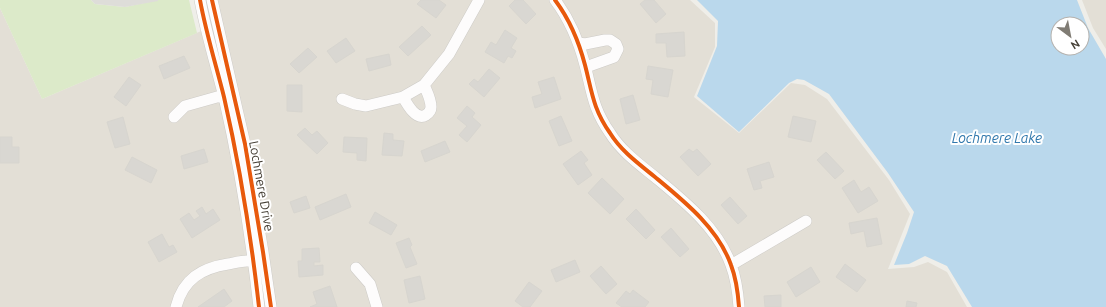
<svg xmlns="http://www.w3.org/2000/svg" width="1106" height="307" font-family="Ubuntu,sans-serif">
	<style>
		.residential { fill: #e3dfd6 }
		.green { fill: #dceac9 }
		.parking { fill: #deddd9 }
		.water { fill: #bad8ec; fill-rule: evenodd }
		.building { fill: #d9d7d2; stroke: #d7d5cf }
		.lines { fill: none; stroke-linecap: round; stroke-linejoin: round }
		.minor-casing { stroke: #cdcbc7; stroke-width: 12 }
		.minor { stroke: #fdfcfc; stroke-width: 11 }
		.cycleway-casing { stroke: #fff; stroke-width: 6 }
		.cycleway { stroke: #e8590c; stroke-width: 4 }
		.labels { text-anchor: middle; stroke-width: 4; stroke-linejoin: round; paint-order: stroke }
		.street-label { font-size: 13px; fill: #453f35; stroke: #fff }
		.water-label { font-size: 14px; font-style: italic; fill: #3279ad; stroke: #fff }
	</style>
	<rect width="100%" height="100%" fill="#efeee9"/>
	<path class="residential" d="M217 0H690L715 23V47L694 97 739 133 791 83 805 85 827 99 889 180 910 214 888 269 914 267 928 262 947 272 967 307H0V8L42 99 220 23Z
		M1082 0H1106V49L1093 28Z"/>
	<path class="green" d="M0 0H91L95 4 125 7 158 0H189L197 33 42 99 0 8Z"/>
	<path class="parking" d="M91 0H158V1L125 7 95 4Z"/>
	<path class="water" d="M697 0H1077L1088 28 1106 59V307H972L947 266 925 256 909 264 894 265 907 233 914 212 888 173 829 94 804 80 797 79 789 83 739 132 697 96 717 46 718 21ZM1058 24H1082V48H1058Z"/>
	<path class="building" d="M421 0H439L446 5 436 18 417 4Z
		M515 0H523L536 14 526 24 509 6Z
		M645 0H654L666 14 656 23 640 4Z
		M422 26 431 35 408 56 399 47Z
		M505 30 517 38 511 48 516 51 512 58 508 56 504 63 485 52 491 42 496 45Z
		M684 32 685 56 667 57 666 43H656V34Z
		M346 38 355 51 336 63 327 51Z
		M308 48 317 57 299 73 290 64Z
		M389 54 391 65 369 71 366 59Z
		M184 56 190 68 164 79 159 66Z
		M648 66 673 70 668 97 651 94 653 80 646 79Z
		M489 69 500 78 484 97 469 84 474 79 478 82Z
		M129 77 141 85 126 106 114 97Z
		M554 77 561 99 535 108 532 97 542 94 538 82Z
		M287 85H302V112L287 111Z
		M633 95 640 120 626 124 620 99Z
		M467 106 475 113 472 117 481 125 467 142 459 135 467 126 457 118Z
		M561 116 572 141 559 146 549 121Z
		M793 116 816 121 811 142 788 137Z
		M123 117 130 144 115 148 107 122Z
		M305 128 312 135 317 131 328 143 317 154 297 135Z
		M384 133 393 134V140L404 141 402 156 382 155Z
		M0 137H12V147H19V163H0Z
		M344 137 367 138 366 161 357 160V153L343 152Z
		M445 141 450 152 425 162 421 151Z
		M204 149 208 162 184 169 181 156Z
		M689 149 693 152 697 149 711 164 698 176 680 157Z
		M581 151 588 160 584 163 592 175 578 185 563 164Z
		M826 152 844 171 835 179 817 160Z
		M132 157 157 170 151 183 125 170Z
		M769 162 774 177 760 181 762 188 754 190 747 169Z
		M602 178 624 199 610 214 588 193Z
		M854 180 861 192 869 187 878 201 858 213 842 188Z
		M346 194 351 207 320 220 315 207Z
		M306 196 310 208 294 213 290 202Z
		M730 197 747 216 738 224 721 205Z
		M202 207 206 214 213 209 220 220 192 238 180 219 189 213 194 220 200 216 196 211Z
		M636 209 655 230 646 239 626 219Z
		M375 212 397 225 391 235 369 223Z
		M877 218 882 244 867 247 864 231 851 234 849 223Z
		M671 228 689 249 680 257 661 237Z
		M162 234 169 247 173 245 177 252 159 262 148 242Z
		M409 238 412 245 410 247 417 264 406 268 396 243Z
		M319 248 320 262H314V266L323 265V275L299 277 298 261H302V249Z
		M575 260 580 272 556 282 551 270Z
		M845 264 866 280 857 292 836 277Z
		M601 266 617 284 606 294 590 276Z
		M811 267 820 282 796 297 787 282Z
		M420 276 425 299 409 303 404 280Z
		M529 282 542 291 530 307H523L515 301Z
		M330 286 337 307H310L317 304 313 292Z
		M224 289 232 301 224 307H198Z
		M633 290 649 302 645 307H622L616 303 626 291 630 294Z
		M781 295V307H765L764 296Z
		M907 301 917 303 916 307H906Z"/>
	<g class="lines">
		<g class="minor-casing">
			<path id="minor" d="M200 0C206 33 216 65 224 97 240 167 251 236 259 307
				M212 0 245 144 263 252 271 307
				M555 0C570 20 579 42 585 65 592 92 593 109 610 133 621 151 639 164 655 177 684 201 718 228 731 265 736 278 738 293 739 307
				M579 43 585 44 605 40H610L616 44 618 49 614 57 586 67
				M403 97C407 104 416 121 426 115 429 113 431 110 431 107 431 99 427 92 424 85
				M342 99 355 104 366 106 403 97 424 85 449 54 479 0
				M174 117 185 106 217 97 229 96
				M731 265 806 221
				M356 268 370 284 377 307
				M176 307C183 279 202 268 228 264 234 263 241 261 247 261 251 261 256 262 260 262"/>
		</g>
		<use href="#minor" class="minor"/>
		<g class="cycleway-casing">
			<path id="cycleway" d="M200 0C206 33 216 65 224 97 240 167 251 236 259 307
				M212 0 245 144 263 252 271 307
				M555 0C570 20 579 42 585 65 592 92 593 109 610 133 621 151 639 164 655 177 684 201 718 228 731 265 736 278 738 293 739 307"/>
		</g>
		<use href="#cycleway" class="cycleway"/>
	</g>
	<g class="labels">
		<g class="street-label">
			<text transform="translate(262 186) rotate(80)" y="5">Lochmere Drive</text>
		</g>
		<g class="water-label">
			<text x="997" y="143">Lochmere Lake</text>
		</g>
	</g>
	<g transform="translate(1070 36) rotate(148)"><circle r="19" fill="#ffffff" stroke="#b5b2ae"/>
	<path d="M0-3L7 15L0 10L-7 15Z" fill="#807c74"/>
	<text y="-6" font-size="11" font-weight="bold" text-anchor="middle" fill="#453f35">N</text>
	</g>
</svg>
